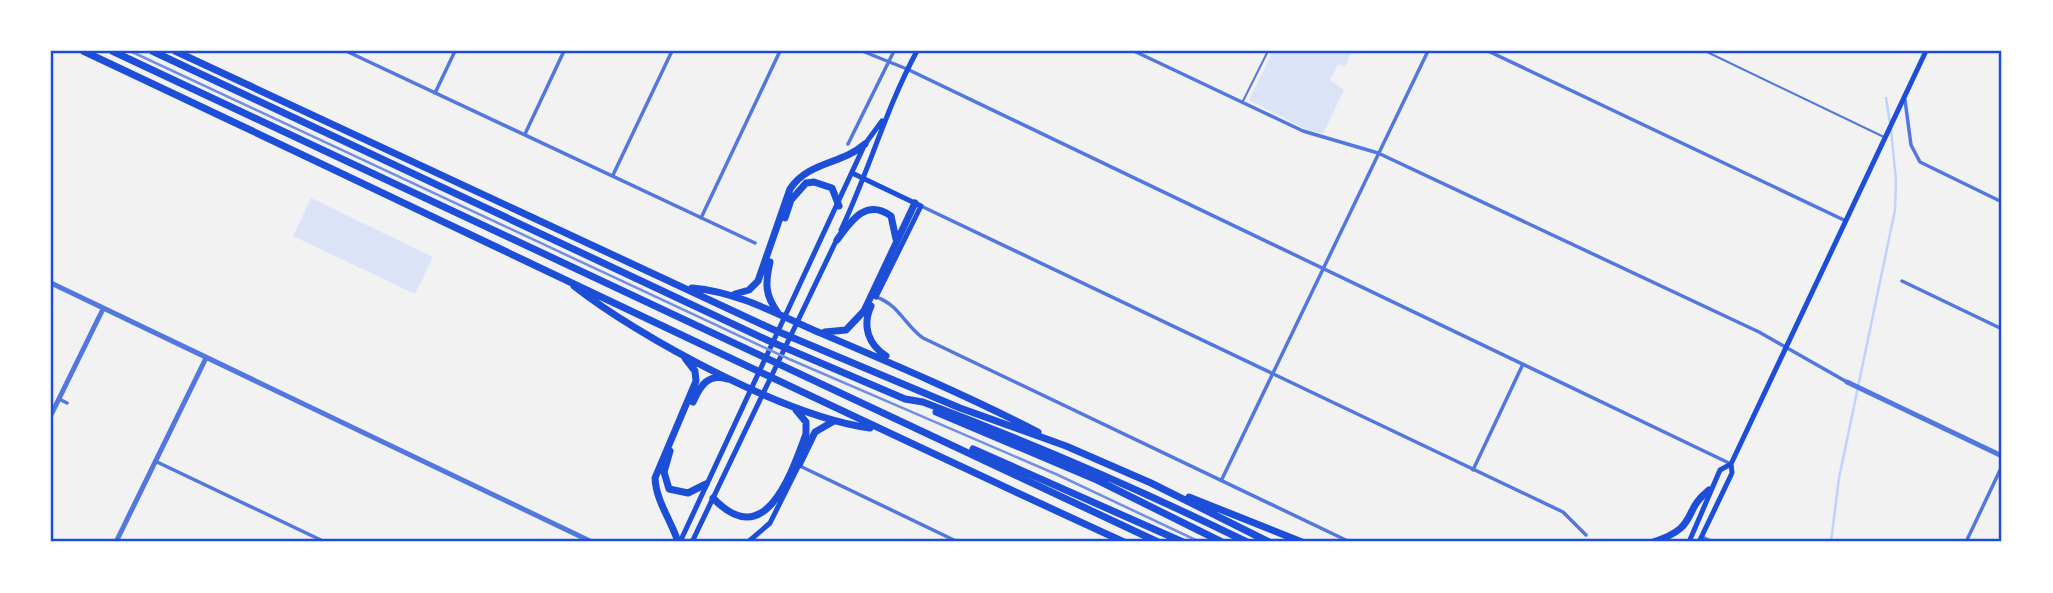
<svg xmlns="http://www.w3.org/2000/svg" width="2053" height="593" font-family="Cabin,sans-serif">
	<style>
		.green { fill: #dbe4f7 }
		.lines { fill: none; stroke-linecap: round; stroke-linejoin: round }
		.stream { stroke: #bfd3fe; stroke-width: 2.5 }
		.service { stroke: #5277de; stroke-width: 2 }
		.minor { stroke: #5277de; stroke-width: 3.5 }
		.tertiary { stroke: #5277de; stroke-width: 5 }
		.secondary { stroke: #1d4ed8; stroke-width: 5 }
		.motorway { stroke: #1d4ed8; stroke-width: 7 }
		.rail { stroke: #7290e2; stroke-width: 2.5 }
		.neatline { fill: none; stroke: #1d4ed8; stroke-width: 2.5 }
	</style>
	<rect width="100%" height="100%" fill="#f2f2f2"/>
	<path class="green" d="M1273 51 1351 53 1345 67 1338 64 1330 80 1344 90 1323 134 1307 130 1249 100Z
		M311 198 433 257 415 294 293 236Z"/>
	<g class="lines">
		<path class="stream" d="M1886 98 1890 123
			M1831 542 1839 478 1895 210 1896 181 1891 129"/>
		<path class="service" d="M1705 51 1884 137
			M1243 101 1268 51"/>
		<path class="minor" d="M346 51 755 243
			M862 51 907 69 1731 464
			M1134 51 1303 131 1378 153 1759 332 1847 382
			M1488 51 1846 221
			M435 93 455 51
			M1905 100 1911 145 1920 162 2002 202
			M525 134 564 51
			M848 144 894 51
			M613 175 672 51
			M921 206 1563 512 1586 535
			M701 218 780 51
			M1902 281 2002 329
			M876 297C898 304 905 325 923 338L1350 542
			M59 399 67 403
			M155 461 325 542
			M800 466 958 542
			M1473 470 1523 364
			M1222 479 1428 51
			M1702 537 1713 542
			M1966 542 2002 466"/>
		<path class="tertiary" d="M51 283 592 542
			M1847 382 2002 456
			M51 415 103 309
			M116 542 206 358"/>
		<path class="secondary" d="M852 173 921 206 876 297
			M841 230C869 171 886 108 917 51
			M680 542 865 144 882 121
			M692 542 837 239
			M748 542 770 523 799 465
			M1689 542 1720 470 1731 464
			M1699 542 1732 473 1731 464 1926 51"/>
		<path class="motorway" d="M83 51C430 214 775 382 1124 542
			M112 51 1158 542
			M152 51 767 340 905 399 923 402C1034 444 1141 490 1247 542
			M175 51 772 329 960 408 1066 446 1151 483 1269 542
			M785 218 791 200 806 183 814 182 832 188 839 206
			M837 240C851 221 866 198 891 216L896 239
			M770 262C765 284 765 295 778 313
			M574 286C640 338 787 417 870 428
			M692 288C738 292 777 314 818 332 893 364 966 395 1038 432
			M735 294 749 290 758 281 790 189C809 161 841 165 865 144
			M871 306C862 326 868 344 886 356
			M825 332 846 330 864 311 915 203
			M693 402C700 386 708 373 727 379
			M936 412 1097 480 1222 542
			M973 449 1183 542
			M670 451 664 472 669 489 688 493 706 484
			M799 465 815 432 834 421
			M1189 497 1302 542
			M713 498C765 553 791 475 806 434V422L796 410
			M678 542C671 520 656 501 655 478L696 381 695 371 685 358
			M1653 542C1700 527 1681 512 1709 490"/>
		<path class="rail" d="M130 51 789 359 1058 475 1200 542"/>
	</g>
	<rect width="2053" height="593" fill="none" stroke="#ffffff" stroke-width="105"/>
	<rect x="52" y="52" width="1948" height="488" class="neatline"/>
</svg>
